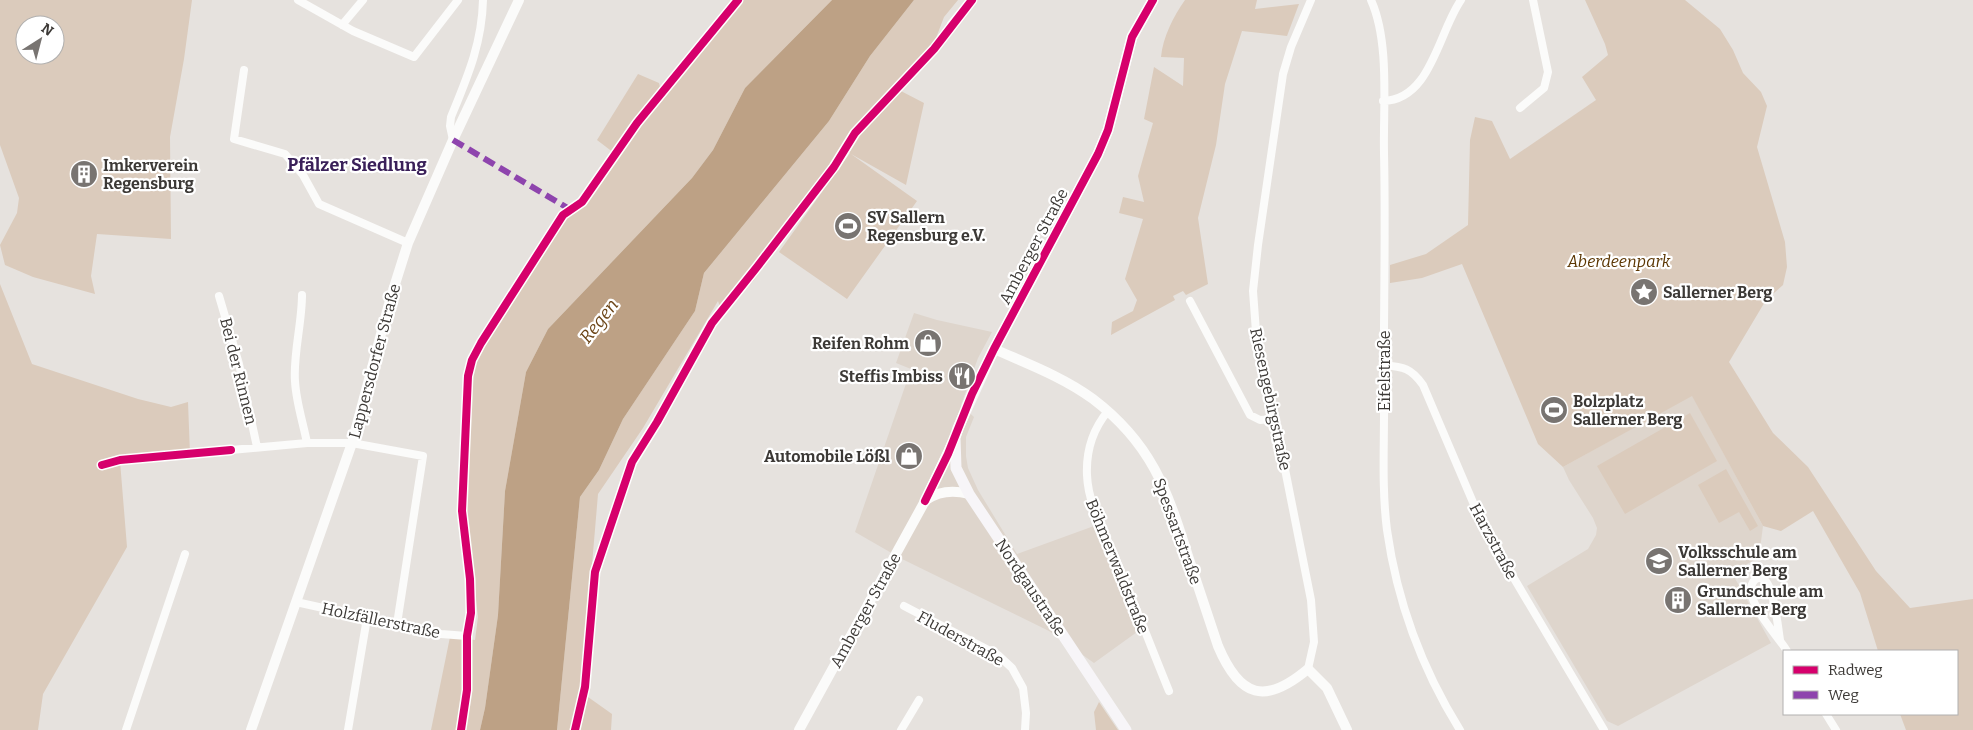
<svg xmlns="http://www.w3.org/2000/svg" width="1973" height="730" font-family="Bitter,serif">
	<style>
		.built { fill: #ded5cc }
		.green { fill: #dbcbbc; fill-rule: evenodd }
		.water { fill: #bda185 }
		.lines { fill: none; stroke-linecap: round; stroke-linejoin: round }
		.minor { stroke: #fbfbfa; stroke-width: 8 }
		.tertiary { stroke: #fbfbfa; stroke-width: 10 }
		.secondary { stroke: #f7f5f8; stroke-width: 11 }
		.quiet { stroke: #8e44ad; stroke-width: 6; stroke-dasharray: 12 6; stroke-linecap: butt }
		.cycleway-casing { stroke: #fff; stroke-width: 11 }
		.cycleway { stroke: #d6006c; stroke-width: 8 }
		.labels { text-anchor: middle; stroke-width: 4.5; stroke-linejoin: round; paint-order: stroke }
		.poi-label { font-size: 16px; font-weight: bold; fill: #3c3936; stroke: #fff; text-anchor: start }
		.street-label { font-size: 16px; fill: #3c3936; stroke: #fff }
		.park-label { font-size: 16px; font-style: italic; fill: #5b3602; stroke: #fff }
		.neighbourhood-label { font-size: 18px; font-weight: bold; fill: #3a2059; stroke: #fff }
		.water-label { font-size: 18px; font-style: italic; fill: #6c4517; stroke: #fff }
	</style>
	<rect width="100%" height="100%" fill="#e6e2de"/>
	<path class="built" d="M914 313 937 320 992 332 978 358 961 405 974 417 966 437V456L968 468 978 490 1017 554 1094 526 1137 632 1094 663 1049 631 902 559 855 532 911 369 896 363Z
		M1692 395 1763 526 1759 557 1732 573 1771 643 1618 726 1607 721 1527 586 1588 549 1596 535 1597 528 1593 518 1569 480 1563 467Z"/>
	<path class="green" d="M0 0H192L184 59 170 137 171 239 97 234 91 276 95 294 33 277 5 265 0 245 17 213 19 198 0 145ZM25 25H55V55H25Z
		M733 0H832L745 88 713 150 692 178 548 329 526 372 505 491 498 615 485 708 480 730H431L450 637 475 640 478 617 465 509 470 374 481 346 565 217 583 205 614 153 597 140 638 74 659 83 660 87Z
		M914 0H958L944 17 928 59 899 90 924 103 906 185 851 154 917 201 847 299 779 252 850 153 847 151 837 168 754 280 723 315 718 301 643 428 598 494 578 730H557L580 497 599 470 623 419 695 311 704 273 829 121 870 56Z
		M1185 0H1257L1255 9 1299 4 1287 36 1242 31 1225 84 1216 145 1198 218 1208 284 1186 295 1183 291 1173 296 1175 300 1111 335 1112 322 1133 311 1137 300 1125 279 1143 219 1119 213 1123 197 1144 202 1138 176 1153 123 1144 119 1154 67 1183 86 1184 58 1161 57C1163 37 1173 17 1185 0Z
		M1585 0H1685L1720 29 1733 50 1743 73 1761 92 1767 106 1757 147 1785 242 1787 267 1783 285 1766 300 1729 362 1773 433 1808 467 1876 571 1910 608 1973 599V730H1906L1900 714H1957V651H1878L1860 593 1813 511 1781 531 1763 526 1692 396 1563 467 1538 444 1462 264 1422 278 1390 283V265L1426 254 1468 225 1470 140 1475 117 1492 121 1510 159 1596 100 1582 77 1608 55 1605 44Z
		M0 284 32 364 138 399 171 407 188 402 190 454 120 461 127 547 43 694 38 730H0Z
		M1690 413 1717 461 1625 514 1597 466Z
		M1726 469 1758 526 1750 531 1739 512 1719 523 1698 485Z
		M588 697 612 714 611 730H580Z
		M1099 702 1118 730H1096L1094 712Z"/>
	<path class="water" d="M832 0H914L870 56 829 121 704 273 695 311 623 419 599 470 580 497 557 730H480L485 708 498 615 505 491 526 372 548 329 692 178 713 150 745 88Z"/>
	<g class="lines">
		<path class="minor" d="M298 0 353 31 414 57 458 0
			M1371 0C1390 42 1383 107 1384 153 1386 240 1383 326 1384 413 1384 452 1382 491 1387 530 1397 601 1422 669 1460 730
			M951 24 972 0
			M342 25 363 0
			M244 70 234 139 285 154 303 175 319 204 408 243
			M1383 101C1431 100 1438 33 1461 0
			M1520 108 1544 88 1548 72 1533 0
			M453 140 450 126 451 117C467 78 482 44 483 0
			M302 295C302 323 293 355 295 381 296 402 303 422 307 443
			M219 296 239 364 257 447
			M1190 301 1250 415 1260 420 1275 419
			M1383 365C1404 367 1411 368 1423 385L1475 507 1493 543 1604 730
			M1108 411C1093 429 1086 452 1087 475 1088 504 1104 531 1115 557 1134 602 1151 647 1169 691
			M231 450 307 443H352L423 456 397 624
			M296 602 441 634 467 636
			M904 606 998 655 1012 668 1023 688 1026 713 1025 730
			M1780 640C1778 628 1774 584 1763 579 1759 577 1756 578 1753 582 1742 599 1778 636 1787 651
			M1308 669 1314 642 1311 600 1275 419 1261 363 1256 332 1253 291 1258 245 1283 74 1291 47 1311 0
			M1826 714 1836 730
			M126 730 185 554
			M348 730 367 618
			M901 730 919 700"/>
		<path class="tertiary" d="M994 349C1028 364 1063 377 1093 399 1151 443 1167 489 1188 556 1198 586 1208 616 1218 646 1240 698 1265 705 1308 669L1327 688 1347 730
			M926 500C939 491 954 490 969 494
			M251 730 352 443 390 300 408 243 453 140 519 0
			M799 730 925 501 954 439"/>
		<path class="secondary" d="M1126 730 969 494 956 468 955 438 958 428 994 349 1098 154 1108 130 1132 37 1153 0"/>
		<path class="quiet" d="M453 140 571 210"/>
		<g class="cycleway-casing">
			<path id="cycleway" d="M102 465 120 460 231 450
				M925 501 948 454 972 394 994 349 1098 154 1108 130 1132 37 1153 0
				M461 730 467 690V636L471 613 470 579 462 511 468 376 472 360 481 343 563 215 582 202 637 123 738 0
				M575 730 585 687 595 572 632 462 657 422 712 323 757 267 834 167 855 133 934 49 972 0"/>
		</g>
		<use href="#cycleway" class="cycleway"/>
	</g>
	<defs>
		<g id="building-disc" transform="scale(1.4375)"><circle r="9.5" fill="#787471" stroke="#fff"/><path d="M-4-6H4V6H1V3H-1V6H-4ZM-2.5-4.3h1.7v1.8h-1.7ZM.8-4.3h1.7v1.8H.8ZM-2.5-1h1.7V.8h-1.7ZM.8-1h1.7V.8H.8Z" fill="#fff"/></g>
		<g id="stadium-disc" transform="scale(1.4375)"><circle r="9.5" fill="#787471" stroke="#fff"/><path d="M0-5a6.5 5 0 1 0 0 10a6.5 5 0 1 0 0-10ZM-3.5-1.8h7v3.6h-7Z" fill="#fff"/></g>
		<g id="sight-disc" transform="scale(1.4375)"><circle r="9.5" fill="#787471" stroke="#fff"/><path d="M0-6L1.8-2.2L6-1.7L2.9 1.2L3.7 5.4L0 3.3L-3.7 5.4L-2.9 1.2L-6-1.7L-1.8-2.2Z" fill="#fff"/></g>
		<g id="shop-disc" transform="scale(1.4375)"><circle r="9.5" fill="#787471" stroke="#fff"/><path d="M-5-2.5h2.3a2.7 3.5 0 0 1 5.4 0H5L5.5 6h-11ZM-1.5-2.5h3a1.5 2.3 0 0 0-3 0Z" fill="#fff"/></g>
		<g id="restaurant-disc" transform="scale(1.4375)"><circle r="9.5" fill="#787471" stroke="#fff"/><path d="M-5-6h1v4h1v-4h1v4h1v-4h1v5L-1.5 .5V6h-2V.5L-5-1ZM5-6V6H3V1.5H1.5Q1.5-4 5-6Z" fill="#fff"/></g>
		<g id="school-disc" transform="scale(1.4375)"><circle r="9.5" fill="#787471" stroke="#fff"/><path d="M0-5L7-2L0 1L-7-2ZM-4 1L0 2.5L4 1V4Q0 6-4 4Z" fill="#fff"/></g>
	</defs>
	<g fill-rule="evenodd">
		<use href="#building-disc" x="84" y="174"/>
		<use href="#stadium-disc" x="848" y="226"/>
		<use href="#sight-disc" x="1644" y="292"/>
		<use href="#shop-disc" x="928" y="343"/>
		<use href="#restaurant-disc" x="962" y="376"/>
		<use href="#stadium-disc" x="1554" y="410"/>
		<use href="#shop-disc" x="909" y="456"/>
		<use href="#school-disc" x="1659" y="561"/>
		<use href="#building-disc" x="1678" y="600"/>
	</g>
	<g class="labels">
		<g class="poi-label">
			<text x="103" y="171">Imkerverein<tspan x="103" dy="18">Regensburg</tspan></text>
			<text x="867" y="223">SV Sallern<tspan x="867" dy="18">Regensburg e.V.</tspan></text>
			<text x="1663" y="298">Sallerner Berg</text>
			<text x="909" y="349" text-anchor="end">Reifen Rohm</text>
			<text x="943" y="382" text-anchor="end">Steffis Imbiss</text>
			<text x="1573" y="407">Bolzplatz<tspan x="1573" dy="18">Sallerner Berg</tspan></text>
			<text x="890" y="462" text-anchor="end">Automobile Lößl</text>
			<text x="1678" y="558">Volksschule am<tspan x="1678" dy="18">Sallerner Berg</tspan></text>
			<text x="1697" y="597">Grundschule am<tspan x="1697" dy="18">Sallerner Berg</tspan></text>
		</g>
		<g class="street-label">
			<text transform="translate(1033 246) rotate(-62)" y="6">Amberger Straße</text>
			<text transform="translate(374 361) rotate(-75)" y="6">Lappersdorfer Straße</text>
			<text transform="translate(239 371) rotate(76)" y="6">Bei der Rinnen</text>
			<text transform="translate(1384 371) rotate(-90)" y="6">Eifelstraße</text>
			<text transform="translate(1271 399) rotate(78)" y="6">Riesengebirgstraße</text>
			<text transform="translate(1178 531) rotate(70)" y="6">Spessartstraße</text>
			<text transform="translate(1494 541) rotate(62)" y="6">Harzstraße</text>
			<text transform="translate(1118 566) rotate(68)" y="6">Böhmerwaldstraße</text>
			<text transform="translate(1031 587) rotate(56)" y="6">Nordgaustraße</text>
			<text transform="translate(865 610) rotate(-61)" y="6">Amberger Straße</text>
			<text transform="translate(381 620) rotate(12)" y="6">Holzfällerstraße</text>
			<text transform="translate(961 638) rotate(29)" y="6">Fluderstraße</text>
		</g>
		<g class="park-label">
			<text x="1619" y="267">Aberdeenpark</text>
		</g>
		<g class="neighbourhood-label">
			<text x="357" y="171">Pfälzer Siedlung</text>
		</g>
		<g class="water-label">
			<text transform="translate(599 321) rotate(-52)" y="6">Regen</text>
		</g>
	</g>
	<rect x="1783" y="650" width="175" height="65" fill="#ffffff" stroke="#b1b0af"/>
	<rect x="1793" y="666" width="25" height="8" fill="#d6006c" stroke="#b1b0af"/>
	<text x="1828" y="675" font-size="15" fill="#3c3936">Radweg</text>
	<rect x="1793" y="691" width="25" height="8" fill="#8e44ad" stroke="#b1b0af"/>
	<text x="1828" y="700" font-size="15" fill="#3c3936">Weg</text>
	<g transform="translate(40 40) rotate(36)"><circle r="24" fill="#ffffff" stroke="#b1b0af"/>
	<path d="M0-4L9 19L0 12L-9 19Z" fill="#787471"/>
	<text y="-8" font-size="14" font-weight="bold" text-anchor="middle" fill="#3c3936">N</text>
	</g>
</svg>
